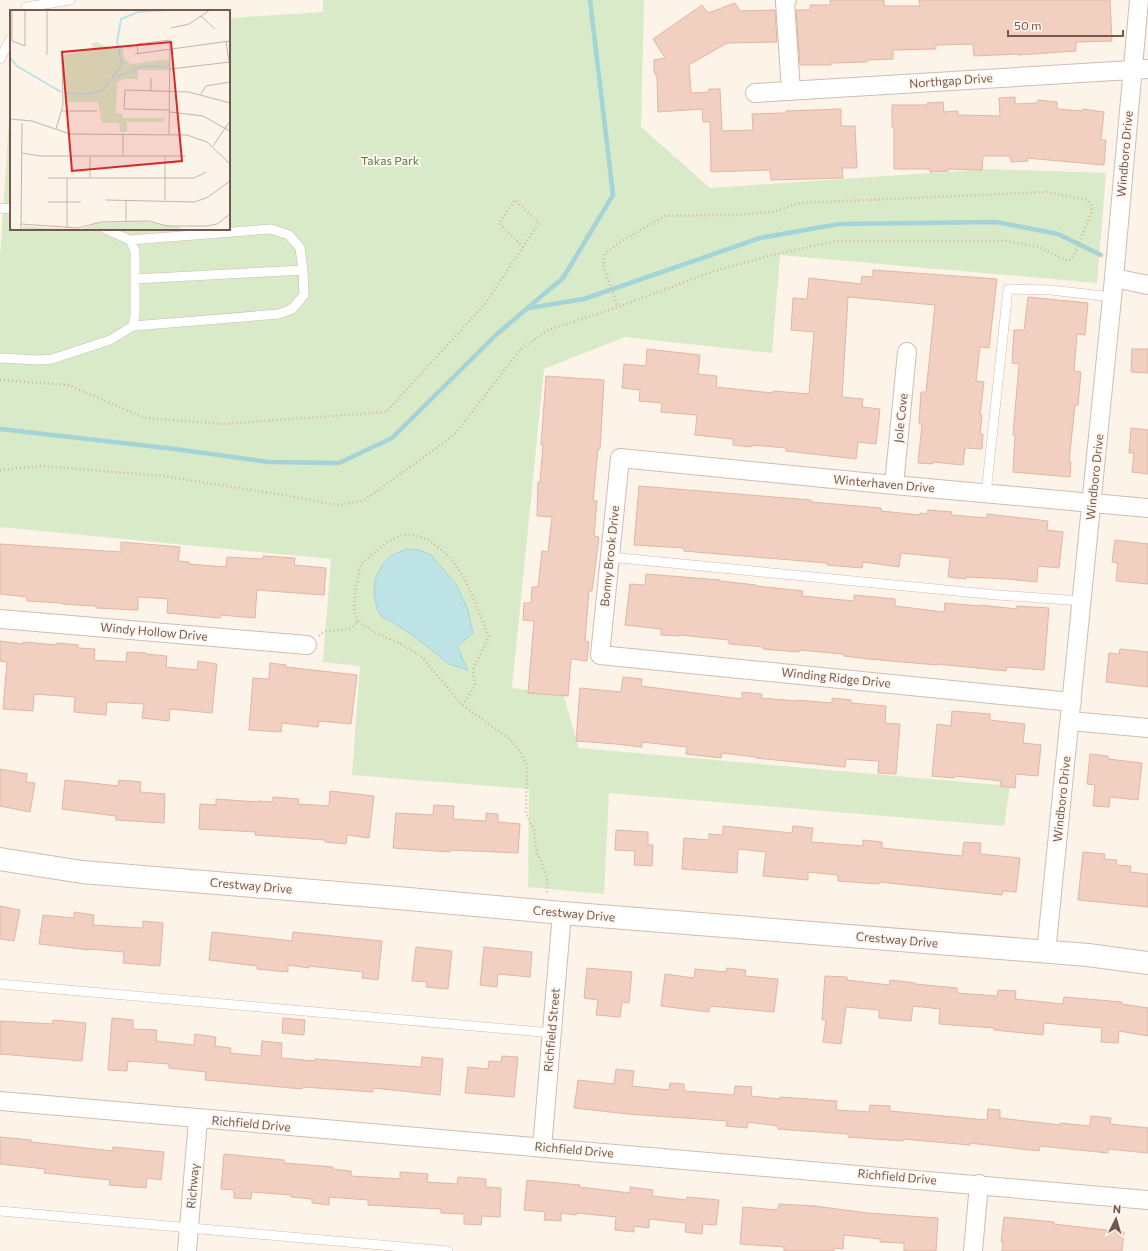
<svg xmlns="http://www.w3.org/2000/svg" width="1148" height="1251" font-family="Commissioner,sans-serif">
	<style>
		.green { fill: #d8eac7 }
		.water { fill: #bde3e6; stroke: #a4d4d7 }
		.lines { fill: none; stroke-linecap: round; stroke-linejoin: round }
		.stream { stroke: #a4d4d7; stroke-width: 4.5 }
		.building { fill: #f1d0c1; stroke: #e3b5a2 }
		.service-casing { stroke: #d0bcb1; stroke-width: 10 }
		.minor-casing { stroke: #d0bcb1; stroke-width: 20 }
		.secondary-casing { stroke: #d3bcaf; stroke-width: 24 }
		.path { stroke: #d6b3a4; stroke-width: 2.5; stroke-dasharray: 1 3; stroke-linecap: butt }
		.service { stroke: #fff; stroke-width: 9 }
		.minor { stroke: #fff; stroke-width: 18 }
		.secondary { stroke: #fff; stroke-width: 22 }
		.labels { text-anchor: middle; stroke-width: 4; stroke-linejoin: round; paint-order: stroke }
		.street-label { font-size: 12px; fill: #76584d; stroke: #fef7ef }
		.park-label { font-size: 12px; fill: #5a7b45; stroke: #fef7ef }
		.inset-river { fill: none; stroke: #bde3e6; stroke-width: 2 }
		.inset-road { fill: none; stroke: #c6b5ab; stroke-width: 1 }
		.view { fill: #d62828; fill-opacity: 0.15; stroke: #d62828; stroke-width: 2 }
		.inset-edge { fill: none; stroke: #76584d; stroke-width: 2 }
	</style>
	<rect width="100%" height="100%" fill="#fcf3e9"/>
	<path class="green" d="M323 0H644L641 127 710 188 990 169 1106 173 1097 283 780 255 772 353 625 337 544 369 512 688 563 694 579 748 1010 786 1004 826 609 793 604 894 528 887 529 789 352 775 360 666 323 662 331 559 0 527V258L11 91V229H229V18L323 12Z"/>
	<path class="water" d="M406 549 419 550 431 555 456 584 468 610 473 633 457 647 468 670 449 664 423 643 393 622 382 617 377 609 374 594 375 579 382 565 391 556Z"/>
	<g class="lines">
		<path class="stream" d="M529 308 584 299 760 238 839 224 996 222 1058 234 1101 255
			M0 429 175 449 268 462 339 463 392 438 497 334 563 278 613 195 590 0"/>
	</g>
	<path class="building" d="M830 0H884V6H920L919 0H1110L1112 41 1076 42V51L1018 55V54L974 56 973 44 936 45V49L893 50V59L867 60V62L831 63V65H800L796 10H810V5H830Z
		M735 3 740 11 775 10 777 42 727 43 689 65 691 93 709 92V89H720L722 131 753 130 752 114 786 113V111L841 109V126H855L857 168H842L843 178 771 180 770 170 711 172 710 122H703L702 109 658 112 657 78 654 71V60L665 58 653 39 702 5 708 13Z
		M1015 97V104L1037 103 1038 100 1057 102V109L1082 111 1083 109 1104 112 1101 140H1106L1104 165 1027 158 1028 161 1011 162 1010 156H983L982 170 948 169V171L930 172V169H894V127H892V105H928L927 103 943 102 944 112 958 111V115L1000 116 999 98Z
		M873 270 997 279 989 348 980 347 976 381 984 382 980 415H982L980 434H983L982 449 965 448 963 465 933 462V464L918 463 922 424H919L921 392H926L935 305 848 297 842 397 863 399 862 407 880 409 876 444 858 442 856 459 786 451V448L752 445 751 447 733 445V439L695 435 697 415 661 412 662 403 639 401 640 390 622 388 624 364 646 366 647 349 700 355 698 374 717 376 716 387 773 393V391L809 394 814 332 791 330 793 298 807 299 809 278 861 284 862 276 873 277Z
		M1028 297 1088 303 1085 335 1077 334 1074 371 1081 372 1078 405H1075L1069 462H1071L1070 477 1013 472 1015 435H1013L1019 364 1012 363 1014 330H1024Z
		M1132 349H1148V373L1131 372Z
		M546 376 604 380 600 449H598L593 501H597L594 536 599 537 592 591H589L585 641 589 642 587 661 571 659 568 696 528 693 534 621 523 620 524 603H531L532 587H538L542 551 548 552 552 517 537 516 538 482H540L543 445H541Z
		M1131 428 1148 430V474L1132 472 1134 453H1129Z
		M639 486 811 500V502L881 508V511L920 515V513L927 514 928 510 952 512 951 515 987 518V514L1048 521 1047 530 1063 532 1059 568 1038 566 1037 582 1007 579 966 577V579L948 577 950 558 901 553 899 567 863 562 862 568 827 565V563L684 551V548L634 545Z
		M1115 540 1148 544V584L1116 581 1118 563 1112 562Z
		M121 542 180 547 178 561 189 562V564L226 567 227 557 263 559V556L295 558 294 565 326 568 324 595 257 590 255 618 221 615 220 618 167 613 168 599 138 597V610L96 608V606L62 604V603L27 601V597L0 594V544L121 552Z
		M646 574 720 580V581L756 585V586L803 591 802 596 854 601V595L895 599V606L944 612 945 603 980 606V605L1017 609V606L1049 608 1044 670 1007 667 1006 671 937 664V665L869 659 844 656V654L799 650V652L763 649 764 647 729 644V640L680 635V636L661 635V629L625 625 630 584 645 585Z
		M0 641 23 644V642L57 645V643L78 645V648L95 649 94 660 126 662 127 652 146 653V654L167 656 166 667 197 670 198 661 217 664 212 713 170 709 169 721 142 718 144 704 107 702 106 715 74 712 75 697 34 694 33 711 3 709 7 662 0 661Z
		M1120 649 1148 652V687L1106 682 1109 653 1119 654Z
		M270 663 286 665V667L357 675 351 724 319 721 318 727 282 723 281 732 249 730 253 678 269 679Z
		M623 677 642 679 641 686 711 695 742 699V692L762 694 761 698 797 701V700L832 703V698L851 700V703L886 706 885 723 900 724 896 774 878 773 879 761 846 759 845 767 756 758V757L722 753 721 758 686 754 687 747 642 742V747L616 744 576 741 580 688 621 692Z
		M952 711 990 714V720L1025 724 1023 743 1041 745 1038 776 1016 774 1015 788 1000 786 1001 781 955 776 954 778 932 776 937 724 951 726Z
		M1090 754 1108 756V759L1142 763 1138 800 1110 797 1109 807 1093 806 1095 785 1087 784Z
		M0 769 27 774 26 782 35 783 30 812 0 806Z
		M65 780 118 786 119 780 141 782 140 792 165 794 164 823 116 820V816L62 809Z
		M330 791 374 796 369 838 347 835 346 844 325 842V840L255 835 256 832 199 829 200 804 216 805V799L258 802V801L272 802 273 797 299 799 298 804 329 806Z
		M434 805 454 806 453 819 486 821V813L498 814V822L520 824 518 853 450 850V852L393 848 396 813 433 815Z
		M723 826 792 833 793 826 813 828 811 842 863 846V840L882 842V848L962 856 964 842 981 843 980 854 1020 858 1016 892 1003 891 1002 895 879 882V884L838 881V875L808 872V880L763 876 766 852 738 849 737 873 682 869 684 838 709 840V834L723 835Z
		M616 830 648 832V845H653L652 866 634 865 635 851 615 850Z
		M1083 852 1105 854 1104 859 1117 860 1116 865 1131 866 1130 872 1148 874V907L1078 900Z
		M0 906 20 910 14 941 0 939Z
		M74 912 94 915 93 925 143 928V921L163 923 160 966 123 963 124 952 90 949V950L39 944 43 915 74 918Z
		M212 932 292 941 293 932 382 941 378 980 362 978 363 972 309 966V968L288 965V972L257 969V966L209 960Z
		M416 947 452 951 448 989 426 987 427 982 412 981Z
		M484 947 532 952 530 977 498 974 497 987 480 985Z
		M587 968 632 972 629 1003 622 1002 620 1017 596 1015 598 1000 584 998Z
		M727 968 746 970 745 976 778 979 774 1012 710 1006 709 1012 661 1006 665 974 694 978 695 969 726 972Z
		M825 976 847 977V980L889 985 890 980 915 983V984L957 988V993L997 996 998 990 1016 991 1015 999 1063 1004 1064 997 1122 1002 1121 1004 1148 1008V1036L1119 1031 1118 1043 1101 1042 1102 1028 1044 1023 1043 1035 994 1030V1028L939 1024 940 1009 913 1006 911 1021 879 1018V1010L846 1007 841 1044 823 1042 826 1020H822Z
		M112 1018 133 1020V1029L157 1030 156 1041 194 1045 195 1034 216 1037 215 1046 231 1048 230 1053 261 1056 262 1041 282 1043 281 1058 315 1061V1059L421 1067 422 1057 443 1059 440 1095 373 1088V1092L303 1087 302 1089 205 1080 206 1072 169 1068V1064L128 1061 127 1071 108 1070Z
		M283 1018 305 1020 304 1035 282 1033Z
		M53 1020 86 1023 82 1061 0 1054V1021L52 1024Z
		M502 1056 518 1057 514 1097 465 1093 468 1067 488 1069 489 1061 501 1062Z
		M616 1069 634 1071 632 1086 669 1090 670 1083 684 1084V1091L734 1095 735 1086 752 1087 751 1096 780 1099V1097L837 1101 836 1110 869 1112 870 1105 890 1106V1111L987 1120 988 1109 1000 1110V1118L1060 1125V1123L1090 1126 1091 1116 1111 1118 1110 1124 1148 1128V1153L1108 1149V1153L1040 1146 1039 1151 970 1143V1145L903 1139V1141L848 1137V1134L778 1129V1126L748 1122 747 1128 726 1126 727 1121 628 1114 574 1108 578 1080 614 1084Z
		M0 1137 31 1140V1142L113 1151V1147L164 1152 161 1180 147 1178 146 1188 109 1185 110 1180 44 1173 45 1169 0 1164Z
		M224 1154 284 1160V1163L333 1167 332 1169 351 1171V1176L400 1179V1172L428 1174 427 1182 457 1184 458 1177 486 1179V1187L501 1188 500 1217 482 1216 481 1225 464 1224V1214L441 1213V1209L368 1205V1200L329 1197V1205L312 1203V1199L291 1197V1195L252 1192 251 1199 234 1198V1190L221 1189Z
		M527 1180 580 1185 579 1187 630 1193V1187L653 1190 652 1196 686 1200 687 1197 719 1200 716 1225 703 1224 702 1234 685 1232 686 1223 649 1219V1228L634 1226V1232L615 1230 616 1217 577 1213 576 1215 561 1213V1221L544 1220 545 1212 524 1210Z
		M779 1204 815 1206 867 1213 938 1218 936 1251H904V1243L880 1242V1239L844 1235 843 1249 834 1248V1251H784V1247L740 1244 743 1207 778 1210Z
		M1004 1217 1054 1222V1224L1124 1232 1122 1251H1002L1003 1242H1001Z"/>
	<g class="lines">
		<g class="service-casing">
			<path id="service" d="M26 7 70 0
				M0 59 11 38
				M0 208 11 209
				M130 240 271 229 289 235 300 248 303 270 304 295 292 309 279 314 133 326
				M135 279 303 270
				M0 358 39 360 52 359 110 340 133 326 135 314V251L130 240 105 229
				M986 493 1008 289 1051 290 1112 297
				M610 557 997 595 1082 601
				M0 984 552 1033
				M0 1211 448 1251"/>
		</g>
		<g class="minor-casing">
			<path id="minor" d="M787 0 785 2 791 91
				M755 93 1148 69
				M1114 278 1148 285
				M894 485 907 352
				M0 619 307 645
				M1072 702 600 655 620 458 894 485 1148 508
				M1070 721 1148 728
				M1046 953 1114 278 1139 0
				M0 1101C382 1137 766 1164 1148 1200
				M542 1148 562 913
				M187 1251 198 1120
				M973 1251 979 1184"/>
		</g>
		<g class="secondary-casing">
			<path id="secondary" d="M0 859 82 872 398 898 562 913 1088 955 1148 963"/>
		</g>
		<path class="path" d="M0 380 68 385 145 418 224 424 386 412 485 304 539 223 515 200 499 223 523 247
			M0 470 41 466 163 476 277 494 338 505 363 501 454 435 521 349 548 330 618 307 714 271 776 254 837 241H1006L1039 247 1068 261 1074 255 1092 211V206L1088 200 1047 192 798 203 774 212 734 215 665 216 625 239 605 253 603 265 618 307
			M358 622 377 633 403 645 422 657 462 705 510 739 520 751 527 766 526 814 534 830 537 854 541 861 547 877V893
			M319 636 325 631 349 629 358 622 354 610 355 591 361 564 386 543 402 535H414L427 539 449 556 465 579 489 637 473 669 475 686 462 705"/>
		<use href="#service" class="service"/>
		<use href="#minor" class="minor"/>
		<use href="#secondary" class="secondary"/>
	</g>
	<g class="labels">
		<g class="street-label">
			<text transform="translate(951 81) rotate(-4)" y="4">Northgap Drive</text>
			<text transform="translate(1125 154) rotate(-85)" y="4">Windboro Drive</text>
			<text transform="translate(901 418) rotate(-84)" y="4">Jole Cove</text>
			<text transform="translate(1095 477) rotate(-84)" y="4">Windboro Drive</text>
			<text transform="translate(884 484) rotate(5)" y="4">Winterhaven Drive</text>
			<text transform="translate(610 556) rotate(-84)" y="4">Bonny Brook Drive</text>
			<text transform="translate(154 632) rotate(5)" y="4">Windy Hollow Drive</text>
			<text transform="translate(836 678) rotate(6)" y="4">Winding Ridge Drive</text>
			<text transform="translate(1062 799) rotate(-84)" y="4">Windboro Drive</text>
			<text transform="translate(251 886) rotate(5)" y="4">Crestway Drive</text>
			<text transform="translate(574 914) rotate(5)" y="4">Crestway Drive</text>
			<text transform="translate(897 940) rotate(5)" y="4">Crestway Drive</text>
			<text transform="translate(552 1030) rotate(-85)" y="4">Richfield Street</text>
			<text transform="translate(251 1124) rotate(5)" y="4">Richfield Drive</text>
			<text transform="translate(574 1150) rotate(5)" y="4">Richfield Drive</text>
			<text transform="translate(897 1177) rotate(5)" y="4">Richfield Drive</text>
			<text transform="translate(193 1186) rotate(-85)" y="4">Richway</text>
		</g>
		<g class="park-label">
			<text x="390" y="165">Takas Park</text>
		</g>
	</g>
	<g transform="translate(10 10)">
		<rect width="220" height="220" fill="#fcf3e9"/>
		<path d="M86 32 101 38 113 36 114 49 121 54 159 49V60H128V69H114L107 73 106 103H111L113 108H155L154 112H117V122H110L109 113H92L88 92H55L54 45 83 40 82 33ZM136 212 170 217V220H13V216L55 219H72L88 213Z" fill="#d8eac7"/>
		<path class="inset-river" d="M0 48 7 56 51 82M106 67 134 56 158 57M54 83 81 84 93 80 112 55 107 32 111 9 128 2 158 0"/>
		<path class="inset-road" d="M2 0V31L15 36V0M37 0V45M191 6 205 19M161 18 179 14 200 0M216 31 220 57M125 44 220 31M128 44 127 34 160 30 159 124M160 59 220 52M141 81V68M191 84 196 76 220 72M160 100 114 99 115 80 179 82 220 93M52 101H87M160 102 193 106 220 121M0 109 22 111 60 124 177 125 197 132 220 154M46 119 53 95 52 48M113 124V146M203 136 220 111M12 143 30 146H176M38 168H184L196 162M80 168V147M96 190 185 192 198 187 220 171M155 190V146M38 192H71M116 212V190M11 214 68 218 91 212 139 211 157 216H197L207 214 220 204M57 218V168M11 220 12 113"/>
		<path class="view" d="M161 32 172 151 62 161 52 42Z"/>
		<rect width="220" height="220" class="inset-edge"/>
	</g>
	<g transform="translate(1116 1219) rotate(5)" stroke="#fef7ef" stroke-width="3" paint-order="stroke">
	<path d="M0-3L7 15L0 10L-7 15Z" fill="#76584d"/>
	<text y="-6" font-size="11" font-weight="bold" text-anchor="middle" fill="#76584d">N</text>
	</g>
	<path d="M1008 30v6h115v-6" fill="none" stroke="#76584d" stroke-width="2"/>
	<text x="1014" y="30" font-size="12" fill="#76584d" stroke="#fef7ef" stroke-width="3" paint-order="stroke">50 m</text>
</svg>
